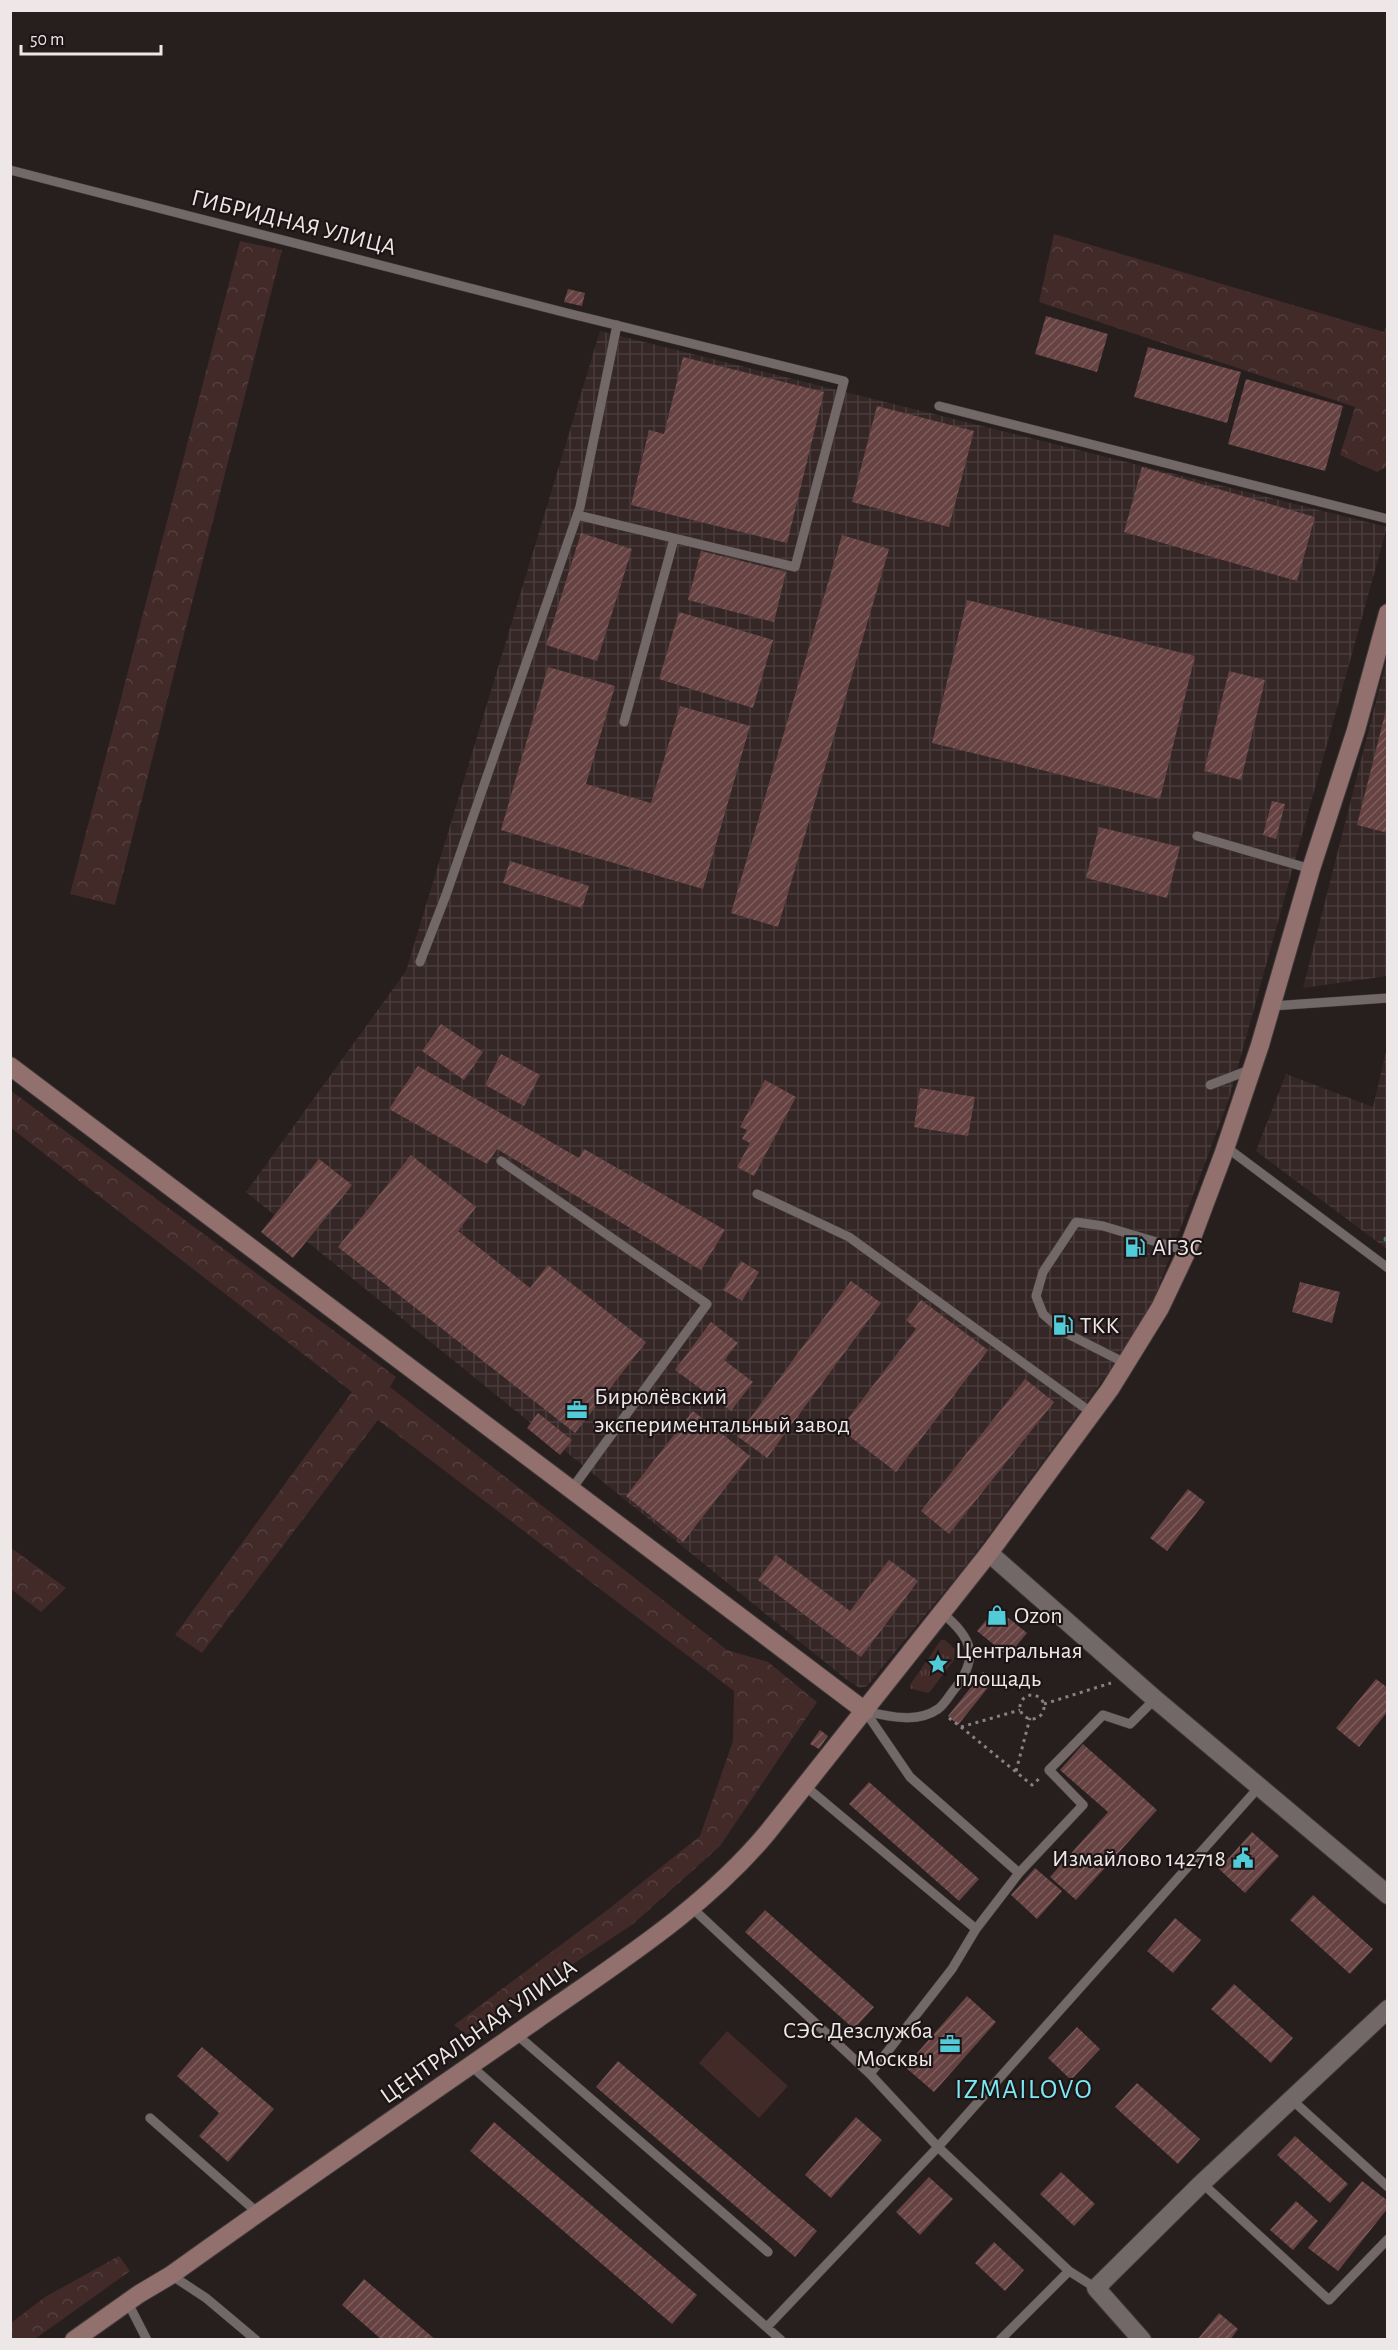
<svg xmlns="http://www.w3.org/2000/svg" width="1398" height="2350" font-family="'Alegreya Sans',sans-serif">
	<style>
		.industrial { fill: url(#industrial-grid) }
		.grass { fill: url(#grass-tufts) }
		.forest { fill: url(#forest-crowns) }
		.pitch { fill: #422a29 }
		.lines { fill: none; stroke-linecap: round; stroke-linejoin: round }
		.stream { stroke: #4c787d; stroke-width: 5 }
		.building { fill: url(#building-hatch) }
		.lane-casing { stroke: #403939; stroke-width: 10 }
		.street-casing { stroke: #403939; stroke-width: 20 }
		.secondary-casing { stroke: #403939; stroke-width: 20 }
		.path { stroke: #888181; stroke-width: 3; stroke-dasharray: 3 4.5; stroke-linecap: butt }
		.lane { stroke: #726867; stroke-width: 9 }
		.street { stroke: #726867; stroke-width: 18 }
		.secondary { stroke: #91706e; stroke-width: 18 }
		.labels { text-anchor: middle; stroke-width: 4.5; stroke-linejoin: round; paint-order: stroke }
		.street-label { font-size: 24px; fill: #ede7e7; stroke: #1d1515 }
		.poi-label { font-size: 24px; fill: #ede7e7; stroke: #1d1515; text-anchor: start }
		.quarter-label { font-size: 27px; letter-spacing: 1.5px; fill: #7de8f3; stroke: #1d1515 }
	</style>
	<defs>
		<pattern id="industrial-grid" width="8" height="8" patternUnits="userSpaceOnUse" patternTransform="scale(1.5)"><rect width="8" height="8" fill="#362727"/><path d="M0 4h8M4 0v8" fill="none" stroke="#4a3c3c"/></pattern>
		<pattern id="grass-tufts" width="24" height="20" patternUnits="userSpaceOnUse" patternTransform="scale(1.5)"><rect width="24" height="20" fill="#422a29"/><path d="M3 7l-1-3M5 7V3M7 7l1-3M15 17l-1-3M17 17v-4M19 17l1-3" fill="none" stroke="#543f3e"/></pattern>
		<pattern id="forest-crowns" width="20" height="18" patternUnits="userSpaceOnUse" patternTransform="scale(1.5)"><rect width="20" height="18" fill="#422a29"/><path d="M2 6a3 3 0 1 1 6 0M12 15a3 3 0 1 1 6 0" fill="none" stroke="#543f3e"/></pattern>
		<pattern id="building-hatch" width="6" height="6" patternUnits="userSpaceOnUse" patternTransform="scale(1.5)"><rect width="6" height="6" fill="#664342"/><path d="M-1 1l2-2M0 6l6-6M5 7l2-2" fill="none" stroke="#7c5e5d"/></pattern>
	</defs>
	<rect width="100%" height="100%" fill="#271e1e"/>
	<path class="industrial" d="M600 331 1387 527 1229 1099 1145 1323 968 1563 867 1686 860 1688 847 1680 246 1192 406 971Z
		M1387 658V976L1303 988Z
		M1387 1047V1249L1256 1151 1286 1074 1373 1107Z"/>
	<path class="grass" d="M941 1640H945L955 1649 954 1660 929 1693 911 1689 910 1685Z"/>
	<path class="forest" d="M1054 234 1384 332 1387 325V467L1377 472 1340 455 1355 407 1039 302Z
		M240 241 282 250 115 905 70 894Z
		M10 1090 396 1377 390 1387 727 1650 768 1662 817 1702 720 1846 633 1924 467 2035 454 2025 606 1911 700 1836 733 1741 734 1691 378 1420 202 1653 175 1635 352 1392 11 1128Z
		M10 1547 66 1588 41 1612 11 1589Z
		M119 2256 130 2271 35 2339H11V2323L45 2297Z"/>
	<path class="pitch" d="M727 2031 788 2086 759 2118 699 2063Z"/>
	<g class="lines">
		<path class="stream" d="M1386 1239H1388"/>
	</g>
	<path class="building" d="M568 289 585 293 582 306 564 302Z
		M1046 316 1108 334 1097 372 1035 354Z
		M1148 347 1241 372 1227 423 1134 397Z
		M683 357 824 392 787 543 631 505 649 430 664 434Z
		M1246 379 1343 406 1325 471 1228 444Z
		M877 406 974 431 949 527 852 502Z
		M1142 467 1315 517 1297 581 1124 532Z
		M581 533 632 549 597 661 546 645Z
		M842 535 889 549 778 927 731 913Z
		M701 551 786 572 774 622 688 600Z
		M967 600 1195 656 1160 799 932 743Z
		M679 612 773 640 753 708 659 679Z
		M548 667 615 686 586 784 651 803 680 706 750 726 703 889 501 830Z
		M1229 671 1265 680 1241 780 1204 771Z
		M1387 706H1388V833L1357 825Z
		M1272 801 1285 804 1276 839 1263 835Z
		M1099 827 1180 847 1167 898 1086 878Z
		M510 861 589 886 582 908 503 883Z
		M441 1024 483 1052 464 1080 422 1051Z
		M501 1054 540 1075 524 1106 485 1085Z
		M418 1066 579 1158 584 1149 725 1230 701 1270 497 1149 487 1164 389 1109Z
		M765 1080 796 1097 754 1176 737 1167 750 1143 742 1139 747 1130 740 1127Z
		M920 1088 975 1097 968 1136 914 1127Z
		M411 1155 476 1207 458 1231 530 1288 548 1265 646 1342 575 1433 338 1247Z
		M319 1159 352 1185 293 1258 261 1232Z
		M741 1261 759 1272 742 1301 723 1290Z
		M851 1281 881 1303 767 1458 737 1436Z
		M1300 1282 1340 1292 1332 1323 1292 1312Z
		M921 1300 988 1350 896 1472 840 1429 916 1329 906 1320Z
		M711 1322 738 1343 724 1360 753 1382 731 1411 675 1370Z
		M1025 1379 1054 1402 949 1534 921 1511Z
		M693 1411 750 1456 683 1542 626 1496Z
		M538 1413 572 1440 560 1455 527 1428Z
		M1188 1489 1205 1502 1167 1551 1150 1538Z
		M776 1555 850 1611 889 1560 918 1581 861 1657 758 1580Z
		M996 1608 1027 1633 1008 1656 977 1631Z
		M983 1672 994 1680 958 1725 948 1716Z
		M1376 1679 1388 1688V1711L1359 1747 1336 1728Z
		M820 1730 828 1736 819 1749 810 1744Z
		M1083 1744 1157 1810 1076 1900 1050 1877 1108 1812 1060 1770Z
		M869 1782 979 1879 959 1901 849 1804Z
		M1252 1832 1279 1856 1245 1893 1219 1869Z
		M1035 1868 1062 1891 1037 1919 1011 1895Z
		M1313 1895 1373 1949 1350 1974 1290 1920Z
		M765 1910 874 2007 854 2029 745 1932Z
		M1175 1918 1201 1940 1173 1973 1147 1951Z
		M1234 1984 1293 2038 1271 2063 1211 2009Z
		M967 1996 996 2022 934 2092 905 2067Z
		M1077 2027 1100 2049 1071 2080 1048 2058Z
		M202 2047 274 2109 228 2162 199 2136 219 2113 177 2076Z
		M618 2061 817 2231 795 2257 596 2087Z
		M1137 2083 1200 2139 1178 2164 1115 2107Z
		M856 2117 882 2140 831 2198 805 2175Z
		M494 2122 697 2295 672 2324 470 2151Z
		M1295 2136 1348 2184 1330 2203 1277 2155Z
		M1061 2172 1095 2204 1074 2226 1040 2194Z
		M929 2177 953 2199 920 2235 896 2212Z
		M1362 2181 1388 2201V2208L1338 2271 1308 2248Z
		M1296 2201 1318 2221 1293 2250 1270 2230Z
		M994 2242 1024 2270 1005 2291 975 2263Z
		M364 2279 436 2340H382L342 2305Z
		M1219 2313 1238 2329 1230 2340H1197Z"/>
	<g class="lines">
		<g class="lane-casing">
			<path id="lane" d="M10 170 567 313 844 381 795 567 577 515
				M939 406 1388 519
				M624 722 674 539
				M1197 836 1311 869
				M420 962 446 895 580 507 617 325
				M1272 1006 1388 998
				M1210 1085 1252 1069
				M1226 1147 1388 1268
				M501 1161 707 1304 571 1490
				M757 1194 849 1237 1092 1413
				M1127 1364 1062 1331 1043 1314 1036 1296 1043 1272 1076 1222 1103 1226 1187 1251
				M865 1711 910 1777 1019 1873 976 1929 952 1969 870 2074 938 2147 1069 2271
				M865 1711C887 1716 917 1724 938 1709 944 1705 949 1696 953 1691 980 1658 973 1638 942 1613
				M805 1786 976 1929
				M1019 1873 1083 1805 1049 1770 1103 1715 1130 1724 1155 1699
				M691 1907 870 2074
				M516 2034 768 2252
				M470 2065 781 2340
				M1291 2099 1388 2187
				M150 2118 258 2213
				M1202 2183 1329 2300 1388 2239
				M171 2275 206 2298 256 2340
				M128 2303 147 2340
				M767 2327 938 2147 1259 1787
				M1000 2340 1069 2271 1096 2288"/>
		</g>
		<g class="street-casing">
			<path id="street" d="M989 1553 1155 1699 1388 1895
				M1142 2340 1096 2288 1202 2183 1388 2009"/>
		</g>
		<g class="secondary-casing">
			<path id="secondary" d="M10 1066 865 1711
				M74 2340 139 2294 171 2275C292 2188 414 2105 536 2020 617 1963 704 1909 768 1832L989 1553 1110 1389 1160 1308 1187 1251 1223 1155 1260 1045 1311 869 1356 730 1388 613"/>
		</g>
		<path class="path" d="M1020 1707a12 12 0 1 1 24 0a12 12 0 1 1-24 0Z
			M1044 1704 1111 1683
			M949 1718 961 1727 1020 1710
			M961 1727 1032 1785 1040 1778
			M1016 1771 1030 1718"/>
		<use href="#lane" class="lane"/>
		<use href="#street" class="street"/>
		<use href="#secondary" class="secondary"/>
	</g>
	<defs>
		<g id="fuel-bare" transform="scale(1.62)"><path d="M-5.5-6h7V0h2V4h1.3V-2.5L3-4.5l.8-.8L6-3V5H2.5V1h-1V6h-7ZM-4.2-4.7v3.2H.2V-4.7Z" fill="#52cbd8" stroke="#1d1515" stroke-width="2.5" paint-order="stroke"/></g>
		<g id="office-bare" transform="scale(1.62)"><path d="M-6-3h4V-5.5h4V-3h4V5H-6ZM-1-4.5V-3h2v-1.5ZM-6 0V1H6V0Z" fill="#52cbd8" stroke="#1d1515" stroke-width="2.5" paint-order="stroke"/></g>
		<g id="shop-bare" transform="scale(1.62)"><path d="M-5-2.5h2.3a2.7 3.5 0 0 1 5.4 0H5L5.5 6h-11ZM-1.5-2.5h3a1.5 2.3 0 0 0-3 0Z" fill="#52cbd8" stroke="#1d1515" stroke-width="2.5" paint-order="stroke"/></g>
		<g id="sight-bare" transform="scale(1.62)"><path d="M0-6L1.8-2.2L6-1.7L2.9 1.2L3.7 5.4L0 3.3L-3.7 5.4L-2.9 1.2L-6-1.7L-1.8-2.2Z" fill="#52cbd8" stroke="#1d1515" stroke-width="2.5" paint-order="stroke"/></g>
		<g id="civic-bare" transform="scale(1.62)"><path d="M-.6-6.5H3V-4.5H.6V-3L4-1V1h2V6H-6V1h2V-1L-.6-3ZM-1.2 2.5V6h2.4V2.5Z" fill="#52cbd8" stroke="#1d1515" stroke-width="2.5" paint-order="stroke"/></g>
	</defs>
	<g fill-rule="evenodd">
		<use href="#fuel-bare" x="1135" y="1247"/>
		<use href="#fuel-bare" x="1063" y="1325"/>
		<use href="#office-bare" x="577" y="1410"/>
		<use href="#shop-bare" x="997" y="1615"/>
		<use href="#sight-bare" x="938" y="1664"/>
		<use href="#civic-bare" x="1243" y="1858"/>
		<use href="#office-bare" x="950" y="2044"/>
	</g>
	<g class="labels">
		<g class="street-label">
			<text transform="translate(294 222) rotate(14)" y="8">ГИБРИДНАЯ УЛИЦА</text>
			<text transform="translate(478 2031) rotate(-35)" y="8">ЦЕНТРАЛЬНАЯ УЛИЦА</text>
		</g>
		<g class="poi-label">
			<text x="1152" y="1255">АГЗС</text>
			<text x="1080" y="1333">ТКК</text>
			<text x="594" y="1404">Бирюлёвский<tspan x="594" dy="28">экспериментальный завод</tspan></text>
			<text x="1014" y="1623">Ozon</text>
			<text x="955" y="1658">Центральная<tspan x="955" dy="28">площадь</tspan></text>
			<text x="1226" y="1866" text-anchor="end">Измайлово 142718</text>
			<text x="933" y="2038" text-anchor="end">СЭС Дезслужба<tspan x="933" dy="28">Москвы</tspan></text>
		</g>
		<g class="quarter-label">
			<text x="1024" y="2098">IZMAILOVO</text>
		</g>
	</g>
	<rect width="1398" height="2350" fill="none" stroke="#ede7e7" stroke-width="24"/>
	<path d="M21 45v9h140v-9" fill="none" stroke="#ede7e7" stroke-width="3"/>
	<text x="30" y="45" font-size="18" fill="#ede7e7" stroke="#1d1515" stroke-width="4.5" paint-order="stroke">50 m</text>
</svg>
